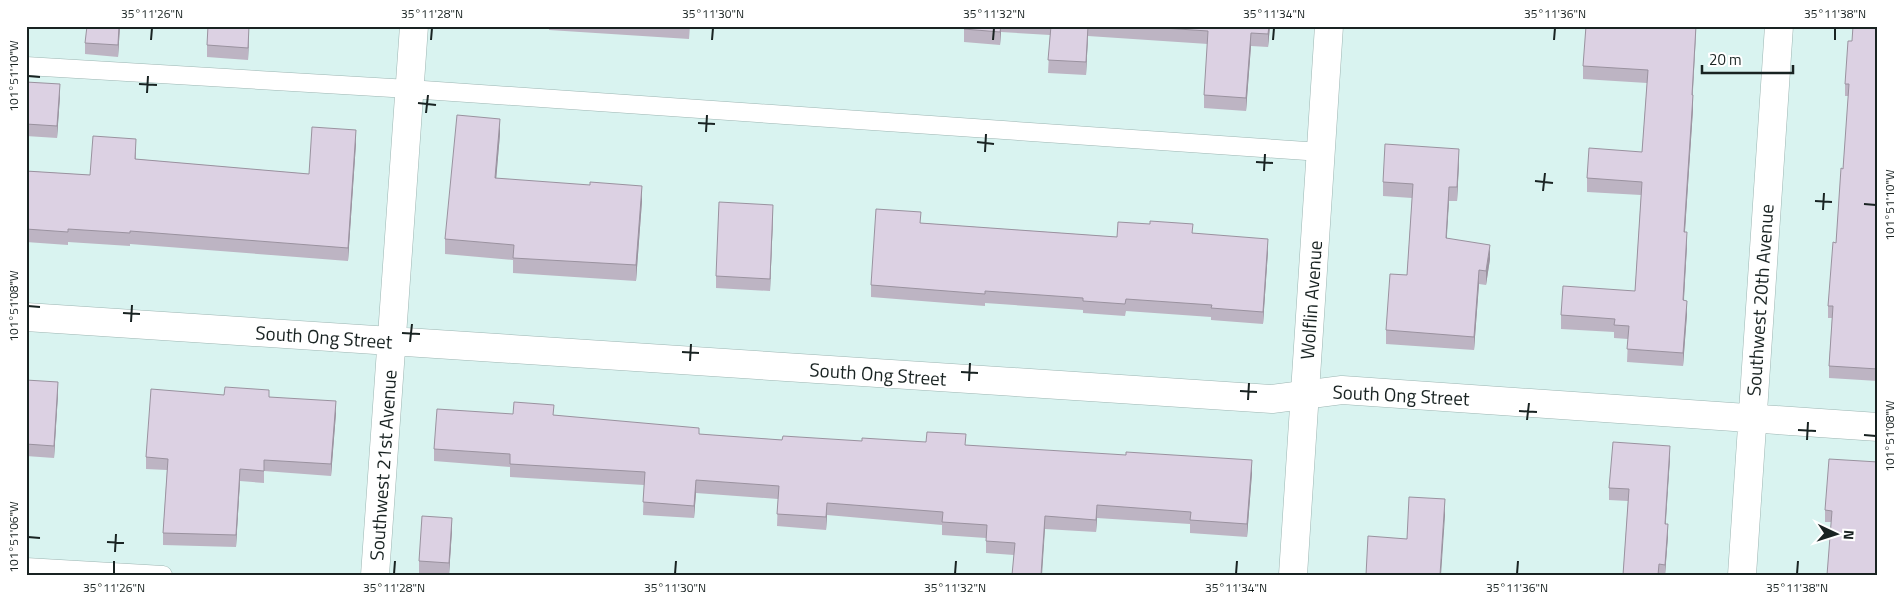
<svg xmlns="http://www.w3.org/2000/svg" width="1904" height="601" font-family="'Titillium Web',sans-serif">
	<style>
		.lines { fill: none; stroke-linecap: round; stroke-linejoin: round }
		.lane-casing { stroke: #9cb5b2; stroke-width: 19 }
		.street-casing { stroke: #9cb5b2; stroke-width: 29 }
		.secondary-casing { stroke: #9cb5b2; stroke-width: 29 }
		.lane { stroke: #fff; stroke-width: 18 }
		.street { stroke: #fff; stroke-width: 28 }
		.secondary { stroke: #fff; stroke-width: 28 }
		.wall { fill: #bdb4c3 }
		.shaded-wall { fill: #9a929f }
		.building { fill: #dcd1e3; stroke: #9a929f }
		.ticks { fill: none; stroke: #192322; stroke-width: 2 }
		.labels { text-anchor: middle; stroke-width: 4; stroke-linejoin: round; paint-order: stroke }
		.street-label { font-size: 19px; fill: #192322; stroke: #fff }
		.neatline { fill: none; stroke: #192322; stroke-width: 2 }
		.ticks-label { font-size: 12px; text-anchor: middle; fill: #192322 }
	</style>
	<rect width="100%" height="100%" fill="#d9f3f0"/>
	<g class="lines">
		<g class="lane-casing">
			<path id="lane" d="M26 66 409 89 1321 152
				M26 567 163 575"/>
		</g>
		<g class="street-casing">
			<path id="street" d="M26 317 1272 399 1342 390 1878 427
				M375 575 414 26
				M1742 575 1779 26"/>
		</g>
		<g class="secondary-casing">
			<path id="secondary" d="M1293 575 1329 26"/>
		</g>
		<use href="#lane" class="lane"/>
		<use href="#street" class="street"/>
		<use href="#secondary" class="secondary"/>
	</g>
	<path class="wall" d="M120 26 118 57 85 54V43Z
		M549 26H690L689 39 549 30Z
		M924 26H1270L1268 47 1251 46 1246 111 1204 108V95L1208 44 1088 36 1086 75 1048 73 1050 35 1001 32 1000 45 964 42V29Z
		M1696 26 1692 95 1693 109 1685 232 1687 245 1684 300 1687 314 1683 366 1627 362 1628 339 1614 338V332L1561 329V315L1635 291 1641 195 1587 192V178L1642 152 1647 83 1583 79V66Z
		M1878 26V381L1829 378V366L1832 318H1828V306L1836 243 1843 169 1849 96H1845V84L1852 41Z
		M249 37 248 60 207 57V45Z
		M26 82 60 96 57 138 26 136Z
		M500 134 496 178 642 201 636 281 513 273V260L445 254V239Z
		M356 143 348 261 130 244V246L68 242V245L26 242V171L90 175 136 152V159L309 174Z
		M1459 163 1457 201H1449L1446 238 1490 259 1486 285 1479 284 1474 350 1386 344V330L1407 275 1412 198 1383 196V182Z
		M773 217 770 291 716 288V276Z
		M921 223 1117 237 1193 233 1268 251 1263 324 1211 320V317L1126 311 1125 316 1083 313V310L985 303V306L871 297V285Z
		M26 380 58 394 54 458 26 456Z
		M224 395 269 397 336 413 331 476 264 471V483L240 481 236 547 163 545V533L167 470 146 469V457Z
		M513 414 554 415 699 434 782 440 862 441 966 445 1252 473 1247 537 1190 533V524L1097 518 1096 532 1045 529 1014 555 986 553V538L942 535V525L827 515 826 530 777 526 778 499 696 493 694 518 643 515 644 485 510 477V467L434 461V449Z
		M1670 458 1665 524 1668 536 1665 575H1623L1628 501 1609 500V488Z
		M1878 462 1831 522H1825V510Z
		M452 530 449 575 419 573V561Z"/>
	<path class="shaded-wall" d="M119 26H120L118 57V45Z
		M249 26V37L248 60V48Z
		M1001 26V32L1000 45V32Z
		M1088 26V36L1086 75V62Z
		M1269 26H1270L1268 47V34Z
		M1696 26V33L1692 109V95Z
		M1251 33V46L1246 111V98Z
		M60 84V96L57 138V126Z
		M1693 95V109L1684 245V232Z
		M500 119V134L495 193V178Z
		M356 130V143L348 261V248Z
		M1459 149V163L1457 201V187Z
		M642 186V201L636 281V265Z
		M1449 187V201L1446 252V238Z
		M773 205V217L770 291V279Z
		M1687 232V245L1683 314V300Z
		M1268 239V251L1263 324V312Z
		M1490 245V259L1486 285V271Z
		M1479 270V284L1474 350V337Z
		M1687 301V314L1683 366V353Z
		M58 382V394L54 458V446Z
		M336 401V413L331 476V464Z
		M1670 446V458L1665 536V524Z
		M1252 460V473L1247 537V524Z
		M240 469V481L236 547V535Z
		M696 480V493L694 518V506Z
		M1445 499V516L1441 575H1440Z
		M827 503V515L826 530V517Z
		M1097 505V518L1096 532V520Z
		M1045 516V529L1042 575H1041Z
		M452 518V530L449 575V563Z
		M1668 524V536L1665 575V565Z"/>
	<path class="building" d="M87 26H119L118 45 85 43Z
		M208 26H249L248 48 207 45Z
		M964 26H1001L1000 32 964 29Z
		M1051 26H1088L1086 62 1048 60Z
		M1134 26H1269L1268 34 1251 33 1246 98 1204 95 1208 31Z
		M1586 26H1696L1692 95H1693L1684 232H1687L1683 300 1687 301 1683 353 1627 349 1629 326 1614 325 1615 319 1561 315 1563 286 1635 291 1642 182 1587 178 1589 148 1642 152 1648 70 1583 66Z
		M1853 26H1878V369L1829 366 1833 306H1828L1833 242 1836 243 1841 168 1843 169 1849 84H1845L1848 41H1852Z
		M26 82 60 84 57 126 26 124Z
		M457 115 500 119 495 178 590 185V182L642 186 636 265 513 258 514 245 445 239Z
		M312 127 356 130 348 248 130 231V233L68 229V232L26 229V171L90 175 93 136 136 139 135 159 309 174Z
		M1385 144 1459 149 1457 187H1449L1446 238 1490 245 1486 271 1479 270 1474 337 1386 330 1390 274 1407 275 1413 184 1383 182Z
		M719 202 773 205 770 279 716 276Z
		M876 209 921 212 920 223 1117 237 1118 222 1150 224V221L1193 224 1192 233 1268 239 1263 312 1211 308 1212 305 1126 299 1125 304 1083 301V298L985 291V294L871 285Z
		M26 380 58 382 54 446 26 444Z
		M225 387 269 390V397L336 401 331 464 264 460V471L240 469 236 535 163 533 168 459 146 457 151 389 224 395Z
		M514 402 554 405 553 415 699 428V434L782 440 783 436 862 441V438L926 442 927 432 966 434 965 445 1126 455V452L1252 460 1247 524 1190 520 1191 512 1097 505 1096 520 1045 516 1041 575H1012L1015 543 986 541 987 525 942 522 943 512 827 503 826 517 777 514 779 486 696 480 694 506 643 502 645 472 510 464V454L434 449 437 409 513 414Z
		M1613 442 1670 446 1665 524H1668L1665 565 1659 564 1658 575H1623L1629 489 1609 488Z
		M1829 459 1878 462V575H1827L1832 511 1825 510Z
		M1409 497 1445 499 1440 575H1366L1368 536 1407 539Z
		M422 516 452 518 449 563 419 561Z"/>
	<path class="ticks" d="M151 40 152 28M431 40 432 28M712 40 713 28M993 40 994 28M1273 40 1274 28M1554 40 1555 28M1835 40V28M28 76 40 77M139 84 157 85M147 93 148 76M418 103 436 105M426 113 428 95M698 123 715 124M706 132 707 115M977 142 994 144M985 152 986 134M1256 162 1273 163M1264 171 1265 154M1535 181 1553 183M1543 191 1545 173M1815 201 1832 202M1864 204 1876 205M1823 210 1824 193M28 306 40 307M123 313 140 314M131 322 132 305M402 333 420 334M410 342 412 324M682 352 699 353M690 361 691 344M961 372 978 373M969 381 970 363M1240 391 1257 392M1248 400 1249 383M1519 411 1537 412M1527 420 1529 403M1798 430 1816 431M1864 435 1876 436M1807 440 1808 422M28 537 40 538M107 542 124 543M115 552 116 534M114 574V561M394 574 395 561M675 574 676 561M955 574 956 561M1236 574 1237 561M1517 574 1518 561M1797 574 1798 561"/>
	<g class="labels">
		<g class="street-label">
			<text transform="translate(1311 300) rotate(-86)" y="7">Wolflin Avenue</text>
			<text transform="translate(1760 300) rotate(-86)" y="7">Southwest 20th Avenue</text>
			<text transform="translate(324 337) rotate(4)" y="7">South Ong Street</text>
			<text transform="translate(878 374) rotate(4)" y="7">South Ong Street</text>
			<text transform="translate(1401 395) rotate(3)" y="7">South Ong Street</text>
			<text transform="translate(383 465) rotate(-86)" y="7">Southwest 21st Avenue</text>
		</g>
	</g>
	<rect width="1904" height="601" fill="none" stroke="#ffffff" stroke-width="55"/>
	<g transform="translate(1836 534) rotate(94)" stroke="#ffffff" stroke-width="4" paint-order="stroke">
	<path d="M0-4L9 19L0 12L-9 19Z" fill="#192322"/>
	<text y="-8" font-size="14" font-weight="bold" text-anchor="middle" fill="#192322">N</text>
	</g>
	<path d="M1702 65v8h91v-8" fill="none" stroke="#192322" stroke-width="2.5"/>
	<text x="1709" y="65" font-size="15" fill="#192322" stroke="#ffffff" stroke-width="4" paint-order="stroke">20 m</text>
	<rect x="28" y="28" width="1848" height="546" class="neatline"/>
	<g class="ticks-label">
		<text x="152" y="18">35°11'26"N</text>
		<text x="432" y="18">35°11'28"N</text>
		<text x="713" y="18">35°11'30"N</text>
		<text x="994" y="18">35°11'32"N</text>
		<text x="1274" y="18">35°11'34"N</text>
		<text x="1555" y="18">35°11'36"N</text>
		<text x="1835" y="18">35°11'38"N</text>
		<text transform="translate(14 76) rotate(-90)" y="4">101°51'10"W</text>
		<text transform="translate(1890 205) rotate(-90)" y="4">101°51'10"W</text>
		<text transform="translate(14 306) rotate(-90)" y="4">101°51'08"W</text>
		<text transform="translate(1890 436) rotate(-90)" y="4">101°51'08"W</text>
		<text transform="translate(14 537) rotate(-90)" y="4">101°51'06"W</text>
		<text x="114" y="592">35°11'26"N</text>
		<text x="394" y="592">35°11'28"N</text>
		<text x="675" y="592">35°11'30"N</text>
		<text x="955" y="592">35°11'32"N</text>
		<text x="1236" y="592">35°11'34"N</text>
		<text x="1517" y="592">35°11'36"N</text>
		<text x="1797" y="592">35°11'38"N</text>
	</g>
</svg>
